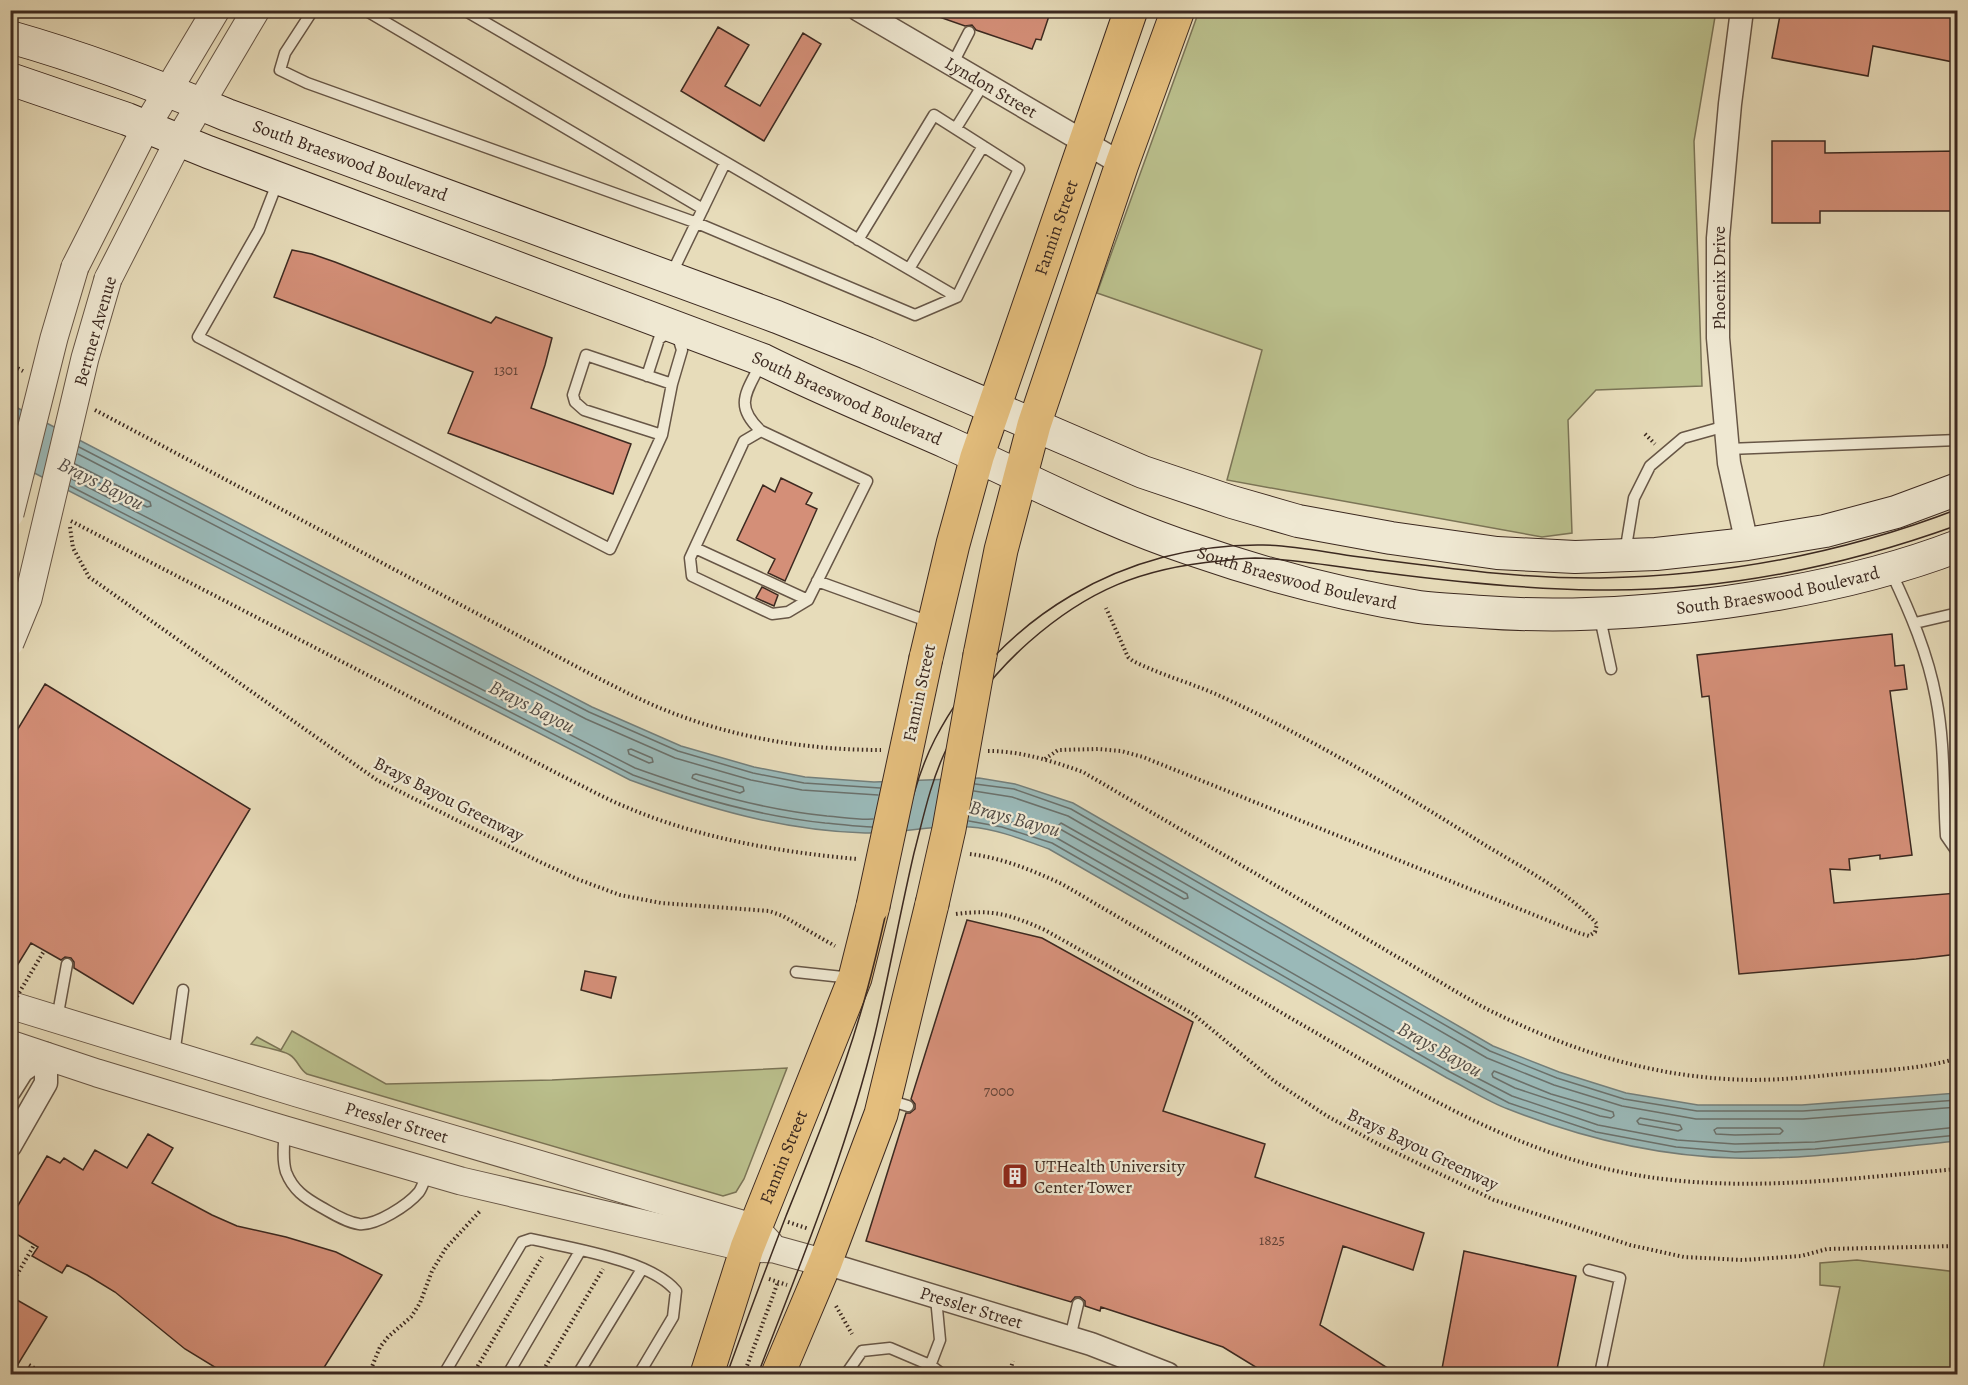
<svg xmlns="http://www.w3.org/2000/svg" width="1968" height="1385" font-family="Alegreya,serif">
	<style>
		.green { fill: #babf8c; stroke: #7b7456; stroke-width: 1.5 }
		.water { fill: #9ab9b8; stroke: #747f7b; stroke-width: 1.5 }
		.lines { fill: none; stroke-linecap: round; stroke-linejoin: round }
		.shore { stroke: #6b716c; stroke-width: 1.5 }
		.building { fill: #d48f78; stroke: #3c2920; stroke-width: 1.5 }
		.service-casing { stroke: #675646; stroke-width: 13 }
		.minor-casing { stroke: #675646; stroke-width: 25 }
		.tertiary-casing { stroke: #675646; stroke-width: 29 }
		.secondary-casing { stroke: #3c2920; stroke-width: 34 }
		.primary-casing { stroke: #3c2920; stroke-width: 35 }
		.path { stroke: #3c2920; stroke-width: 4; stroke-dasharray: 1.5 3; stroke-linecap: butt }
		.service { stroke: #efe8d2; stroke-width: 10 }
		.minor { stroke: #efe8d2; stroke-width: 22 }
		.tertiary { stroke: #efe8d2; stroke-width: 27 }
		.secondary { stroke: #efe8d2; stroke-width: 32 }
		.primary { stroke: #e4be7d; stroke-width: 33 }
		.tram { stroke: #3c2920; stroke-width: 1.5 }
		.tertiary-bridge-casing { stroke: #675646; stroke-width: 29; stroke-linecap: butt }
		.primary-bridge-casing { stroke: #3c2920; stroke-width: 35; stroke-linecap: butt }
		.path-bridge { stroke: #3c2920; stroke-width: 4; stroke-dasharray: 1.5 3; stroke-linecap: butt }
		.tertiary-bridge { stroke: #efe8d2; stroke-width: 27 }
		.primary-bridge { stroke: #e4be7d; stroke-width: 33 }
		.labels { text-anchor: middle; stroke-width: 4.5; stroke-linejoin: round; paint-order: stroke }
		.number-label { font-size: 15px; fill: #624236 }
		.street-label { font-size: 18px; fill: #3c2920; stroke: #efe8d2 }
		.poi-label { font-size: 18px; fill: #3c2920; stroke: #efe8d2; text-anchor: start }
		.water-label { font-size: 20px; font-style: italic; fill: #544d46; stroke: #efe8d2 }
	</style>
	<rect width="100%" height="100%" fill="#e7dcba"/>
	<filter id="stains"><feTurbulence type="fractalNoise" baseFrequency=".00333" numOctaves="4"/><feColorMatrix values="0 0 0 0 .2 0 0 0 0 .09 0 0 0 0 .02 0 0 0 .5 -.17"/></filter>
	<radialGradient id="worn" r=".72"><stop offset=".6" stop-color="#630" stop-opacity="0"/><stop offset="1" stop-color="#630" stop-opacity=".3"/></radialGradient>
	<path class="green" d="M1199 11H1716L1694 141 1702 386 1596 390 1568 420 1572 533 1542 537 1227 480 1262 350 1097 293Z
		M292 1031 386 1084 552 1080 787 1068 744 1179 736 1192 723 1196 307 1074C299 1069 298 1060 290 1055 282 1050 261 1047 251 1044L257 1037 281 1050Z
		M1857 1260 1957 1272V1374H1822L1840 1287 1820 1285V1263Z"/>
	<path class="water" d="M10 404 592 707 681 746 754 767 805 777 874 782 979 778 1015 784 1073 803 1493 1046 1559 1072 1626 1093 1698 1105H1802L1957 1093V1141C1884 1148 1809 1160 1734 1158 1657 1156 1579 1137 1508 1109 1487 1101 1467 1088 1447 1078L1049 849C1024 840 997 829 970 827 936 824 899 834 865 833 784 831 706 808 630 780L11 461Z"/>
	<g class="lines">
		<path class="shore" d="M79 447 589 712 678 751 753 773 804 783 880 788
			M78 454 586 719 675 758 751 780 802 790 878 795
			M74 470 147 507 151 506 150 502 75 464
			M72 479 635 768C699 791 759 809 827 816 842 817 858 820 873 819
			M70 486 633 775C696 798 758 816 825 823 841 824 856 827 872 827
			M631 749 652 758 653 762 649 763 629 754 628 750Z
			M696 774 743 787 744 791 740 793 699 781 692 778 693 775Z
			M975 784 1014 789 1071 809 1490 1051 1557 1078 1624 1099 1697 1111H1803L1958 1100
			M974 791 1012 797 1068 816 1487 1058 1554 1085 1622 1106 1696 1119H1803L1958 1107
			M970 813 1003 819 1055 837 1454 1066 1512 1096 1598 1125 1677 1140 1735 1144 1815 1142 1958 1127
			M969 821 1002 827 1052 843 1450 1072 1509 1103 1596 1132 1676 1147 1735 1152 1815 1149 1958 1135
			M1061 823 1187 894 1188 898 1184 899 1060 829 1058 826Z
			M1494 1071 1551 1094 1613 1112 1614 1116 1611 1118 1600 1116 1515 1088 1493 1077 1492 1074Z
			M1640 1118 1680 1125 1682 1129 1678 1131 1639 1124 1637 1121Z
			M1717 1128H1780L1783 1131 1780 1134 1735 1135 1716 1134 1714 1130Z"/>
	</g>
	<path class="building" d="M929 10H1051L1041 40 1036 39 1032 49 976 30 972 25 965 26 928 13Z
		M1781 10H1958V63L1873 46 1868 76 1772 58Z
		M718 27 749 45 725 86 760 106 803 33 821 44 764 141 681 91Z
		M1772 141H1825V153L1958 151V211H1820V223H1772Z
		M292 250 312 254 335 262 491 323 496 317 552 338 545 365 531 408 631 444 613 494 448 433 473 372 274 297Z
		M781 478 812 493 806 504 817 509 785 581 768 573 775 559 737 540 763 485 775 492Z
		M762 587 778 595 774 606 756 598Z
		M1892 634 1895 666 1904 665 1907 689 1890 691 1912 855 1880 859V855L1849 859 1850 870 1830 869 1834 903 1958 893V954L1916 959 1739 974 1709 696 1702 697 1697 655Z
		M45 684 250 809 133 1004 74 968V962L71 958 65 957 61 960 31 943 10 977V742Z
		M967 920 1042 938 1193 1022 1163 1111 1265 1144 1255 1177 1424 1233 1413 1270 1343 1246 1320 1325 1397 1374H1267L1223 1347 1101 1307 1100 1311 1085 1306V1301L1080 1297H1075L1071 1302 866 1241 906 1113H910L915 1109V1104L911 1099Z
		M585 971 616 977 611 998 581 990Z
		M148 1134 173 1148 152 1183 212 1215 237 1226 286 1237 336 1252 382 1275 320 1374H226L185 1349 115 1292 87 1275 67 1265 62 1273 32 1256 38 1247 10 1230V1219L47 1156 60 1163 64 1158 83 1170 95 1150 127 1168Z
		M1464 1251 1576 1276 1556 1374H1441Z
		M10 1296 47 1317 12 1374H10Z"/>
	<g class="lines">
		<g class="service-casing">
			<path id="service" d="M313 10 285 53 280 70 307 83 697 223 915 315 957 297 1019 169 934 115 858 240
				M365 10 703 209
				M464 10 957 297
				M952 65 969 32
				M956 128 984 83
				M278 181 259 230 198 337 610 549 662 435 672 384 682 350 675 327 659 339 647 376
				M909 269 983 146
				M671 275 725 163
				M761 431 867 481 808 600 788 612 772 614 692 576 690 558 744 441Z
				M761 431C733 405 747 392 761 363
				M662 435 584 410 575 402 573 395 586 355 672 384
				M1728 449 1958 440
				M695 548 808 600
				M1625 553 1634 498 1650 466 1683 438 1726 426
				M1891 572C1910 612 1928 654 1936 698 1945 743 1943 791 1946 836L1955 849H1958
				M817 581 930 622
				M1600 618 1611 669
				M1915 623 1958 613
				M796 972 852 978
				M57 1019 67 964
				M174 1055 183 990
				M888 1100 908 1106
				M285 1130C284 1144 282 1159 286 1172 293 1190 305 1198 321 1207 332 1213 345 1222 359 1224 376 1226 408 1205 419 1192 423 1186 425 1178 428 1171
				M1589 1270 1620 1278 1600 1374
				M1070 1338 1078 1304
				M444 1374 522 1242 531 1239C570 1248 651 1260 676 1291L673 1317 639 1374
				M508 1374 580 1251
				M578 1374 642 1269
				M846 1374 862 1351 890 1348 930 1365 942 1374
				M927 1374 940 1340 936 1298"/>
		</g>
		<g class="minor-casing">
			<g id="minor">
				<path id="s1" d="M859 10 1122 164"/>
				<path d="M1742 10 1730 104 1718 238V338L1729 463 1747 544"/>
				<path d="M10 1090 22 1071 46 1054"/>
				<path d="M10 1146 46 1083V1054"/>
				<path id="s2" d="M825 1263 1091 1344 1168 1374"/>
			</g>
		</g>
		<g class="tertiary-casing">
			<g id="tertiary">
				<path d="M75 267 146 127 216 10"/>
				<path d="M108 279 179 140 256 10"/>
				<path id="s3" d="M10 1005 297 1093 755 1228 769 1243"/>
				<path d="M10 1044 97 1073 285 1130 461 1181 747 1248 774 1249 825 1263"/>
			</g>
		</g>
		<g class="secondary-casing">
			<g id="secondary">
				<path id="s4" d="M10 37C84 58 156 85 227 115L777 317 867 353 1143 472 1232 502 1298 521 1391 538 1497 553 1575 557 1656 554 1747 544 1825 531 1896 512 1958 489"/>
				<path id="s5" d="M10 79 127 119 208 152 763 360C823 390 885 415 946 442 1028 479 1108 522 1194 550 1266 575 1343 595 1419 607 1440 610 1461 610 1482 612 1564 618 1645 613 1726 602 1806 591 1883 575 1958 546"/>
			</g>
		</g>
		<g class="primary-casing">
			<g id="primary">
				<path d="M980 655 1001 550 1034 425 1122 164 1178 10"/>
				<path id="s6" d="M926 658 953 544 977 457 1131 10"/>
				<path id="s7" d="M707 1374 747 1248 855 978 873 906"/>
				<path d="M778 1374 825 1263 881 1114 932 904"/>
			</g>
		</g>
		<path class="path" d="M10 364 23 371
			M95 410 598 678C620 689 642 701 665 710 734 738 808 750 881 750
			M1645 434 1655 444
			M71 521 568 779C587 788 606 799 626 807 699 838 778 852 857 859
			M70 527 73 548 89 577 377 780 540 862 577 879 620 895 661 903 769 911 783 916 835 946
			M988 751C1021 751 1052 761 1083 772L1479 1005C1557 1045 1638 1074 1727 1079 1768 1082 1809 1077 1849 1073 1886 1070 1923 1069 1958 1058
			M1045 759 1058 750 1098 749 1121 751 1143 757 1579 933 1589 936 1595 932 1597 924C1566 890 1523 868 1485 845 1399 791 1311 738 1218 695 1191 683 1161 675 1133 661L1128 657 1106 608
			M970 854C1002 858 1032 870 1062 884 1147 934 1232 984 1318 1034 1422 1095 1521 1156 1642 1176 1747 1193 1852 1178 1958 1169
			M956 914C994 909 1011 915 1045 930L1193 1014 1274 1081 1327 1116 1378 1144 1494 1200 1630 1245 1684 1257 1743 1260 1801 1256 1827 1249 1958 1246
			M788 1222 809 1229
			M769 1279 787 1285
			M10 1287 34 1245
			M836 1306 852 1334
			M29 1365 44 1374
			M871 1368 876 1374
			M369 1374 380 1347 388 1337 411 1317 420 1303 432 1271 446 1248 481 1210
			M473 1374 542 1257
			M541 1374 603 1269
			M744 1374 778 1282
			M1009 1374 1013 1361"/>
		<use href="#service" class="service"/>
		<use href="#minor" class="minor"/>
		<use href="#tertiary" class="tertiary"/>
		<use href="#secondary" class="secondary"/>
		<use href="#primary" class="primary"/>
		<path class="tram" d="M727 1374C746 1322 766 1268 786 1216 813 1149 840 1083 860 1015 874 969 884 923 894 876 905 830 913 782 935 739 998 617 1126 543 1263 545 1295 545 1328 553 1360 557 1440 567 1519 579 1600 578 1722 576 1844 553 1958 509
			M758 1374C801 1262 847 1150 875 1034 889 974 900 913 914 853 923 819 930 784 945 752 966 708 993 674 1029 642 1088 590 1142 568 1220 561 1231 560 1243 558 1255 558 1298 559 1342 568 1386 573 1456 582 1525 589 1596 590 1719 592 1842 567 1958 525"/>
		<g class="tertiary-bridge-casing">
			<path id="tertiary-bridge" d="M10 514 54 338 75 267
				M10 643 28 599 85 358 108 279"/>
		</g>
		<g class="primary-bridge-casing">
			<path id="primary-bridge" d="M932 904 949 829 980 655
				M873 906 926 658"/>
		</g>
		<path class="path-bridge" d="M10 1008 44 951"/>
		<use href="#tertiary-bridge" class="tertiary-bridge"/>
		<use href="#primary-bridge" class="primary-bridge"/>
	</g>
	<defs>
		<g id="building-square" transform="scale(1.35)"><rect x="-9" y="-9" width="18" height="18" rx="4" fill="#8f2418" stroke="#efe8d2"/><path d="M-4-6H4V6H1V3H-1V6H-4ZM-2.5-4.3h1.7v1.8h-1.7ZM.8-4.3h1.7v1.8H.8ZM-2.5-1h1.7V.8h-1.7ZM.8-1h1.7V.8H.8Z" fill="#fff"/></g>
	</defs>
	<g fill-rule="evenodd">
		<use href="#building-square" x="1015" y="1176"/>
	</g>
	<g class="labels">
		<g class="number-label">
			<text x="506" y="375">1301</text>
			<text x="999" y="1096">7000</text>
			<text x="1272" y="1245">1825</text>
		</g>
		<g class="street-label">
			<text dy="6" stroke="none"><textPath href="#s1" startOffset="153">Lyndon Street</textPath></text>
			<text dy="6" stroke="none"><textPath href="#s4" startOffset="362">South Braeswood Boulevard</textPath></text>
			<text dy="6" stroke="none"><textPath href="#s6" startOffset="450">Fannin Street</textPath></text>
			<text transform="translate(1719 278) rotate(-90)" y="6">Phoenix Drive</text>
			<text transform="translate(95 331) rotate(-74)" y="6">Bertner Avenue</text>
			<text dy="6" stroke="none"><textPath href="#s5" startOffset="896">South Braeswood Boulevard</textPath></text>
			<text dy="6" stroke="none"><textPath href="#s5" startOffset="1382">South Braeswood Boulevard</textPath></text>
			<text dy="6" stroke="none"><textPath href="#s5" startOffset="1868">South Braeswood Boulevard</textPath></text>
			<text transform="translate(919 693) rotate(-78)" y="6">Fannin Street</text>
			<text transform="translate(449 799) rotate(27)" y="6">Brays Bayou Greenway</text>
			<text dy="6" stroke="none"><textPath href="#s3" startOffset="404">Pressler Street</textPath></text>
			<text transform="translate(1423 1149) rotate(26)" y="6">Brays Bayou Greenway</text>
			<text dy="6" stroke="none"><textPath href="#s7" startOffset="230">Fannin Street</textPath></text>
			<text dy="6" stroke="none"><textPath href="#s2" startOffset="153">Pressler Street</textPath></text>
		</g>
		<g class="poi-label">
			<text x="1034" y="1172">UTHealth University<tspan x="1034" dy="21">Center Tower</tspan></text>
		</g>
		<g class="water-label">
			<text transform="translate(101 483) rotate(27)" y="7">Brays Bayou</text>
			<text transform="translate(532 706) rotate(27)" y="7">Brays Bayou</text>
			<text transform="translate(1015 818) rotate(15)" y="7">Brays Bayou</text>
			<text transform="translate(1440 1049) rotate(29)" y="7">Brays Bayou</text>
		</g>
	</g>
	<rect width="1968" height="1385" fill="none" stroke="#e7dcba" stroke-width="36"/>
	<rect x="12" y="12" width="1944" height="1361" fill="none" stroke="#3c2920" stroke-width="3"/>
	<rect x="18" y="18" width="1932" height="1349" fill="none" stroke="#3c2920" stroke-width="1.5"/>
	<rect width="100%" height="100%" filter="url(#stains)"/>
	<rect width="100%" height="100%" fill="url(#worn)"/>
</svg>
